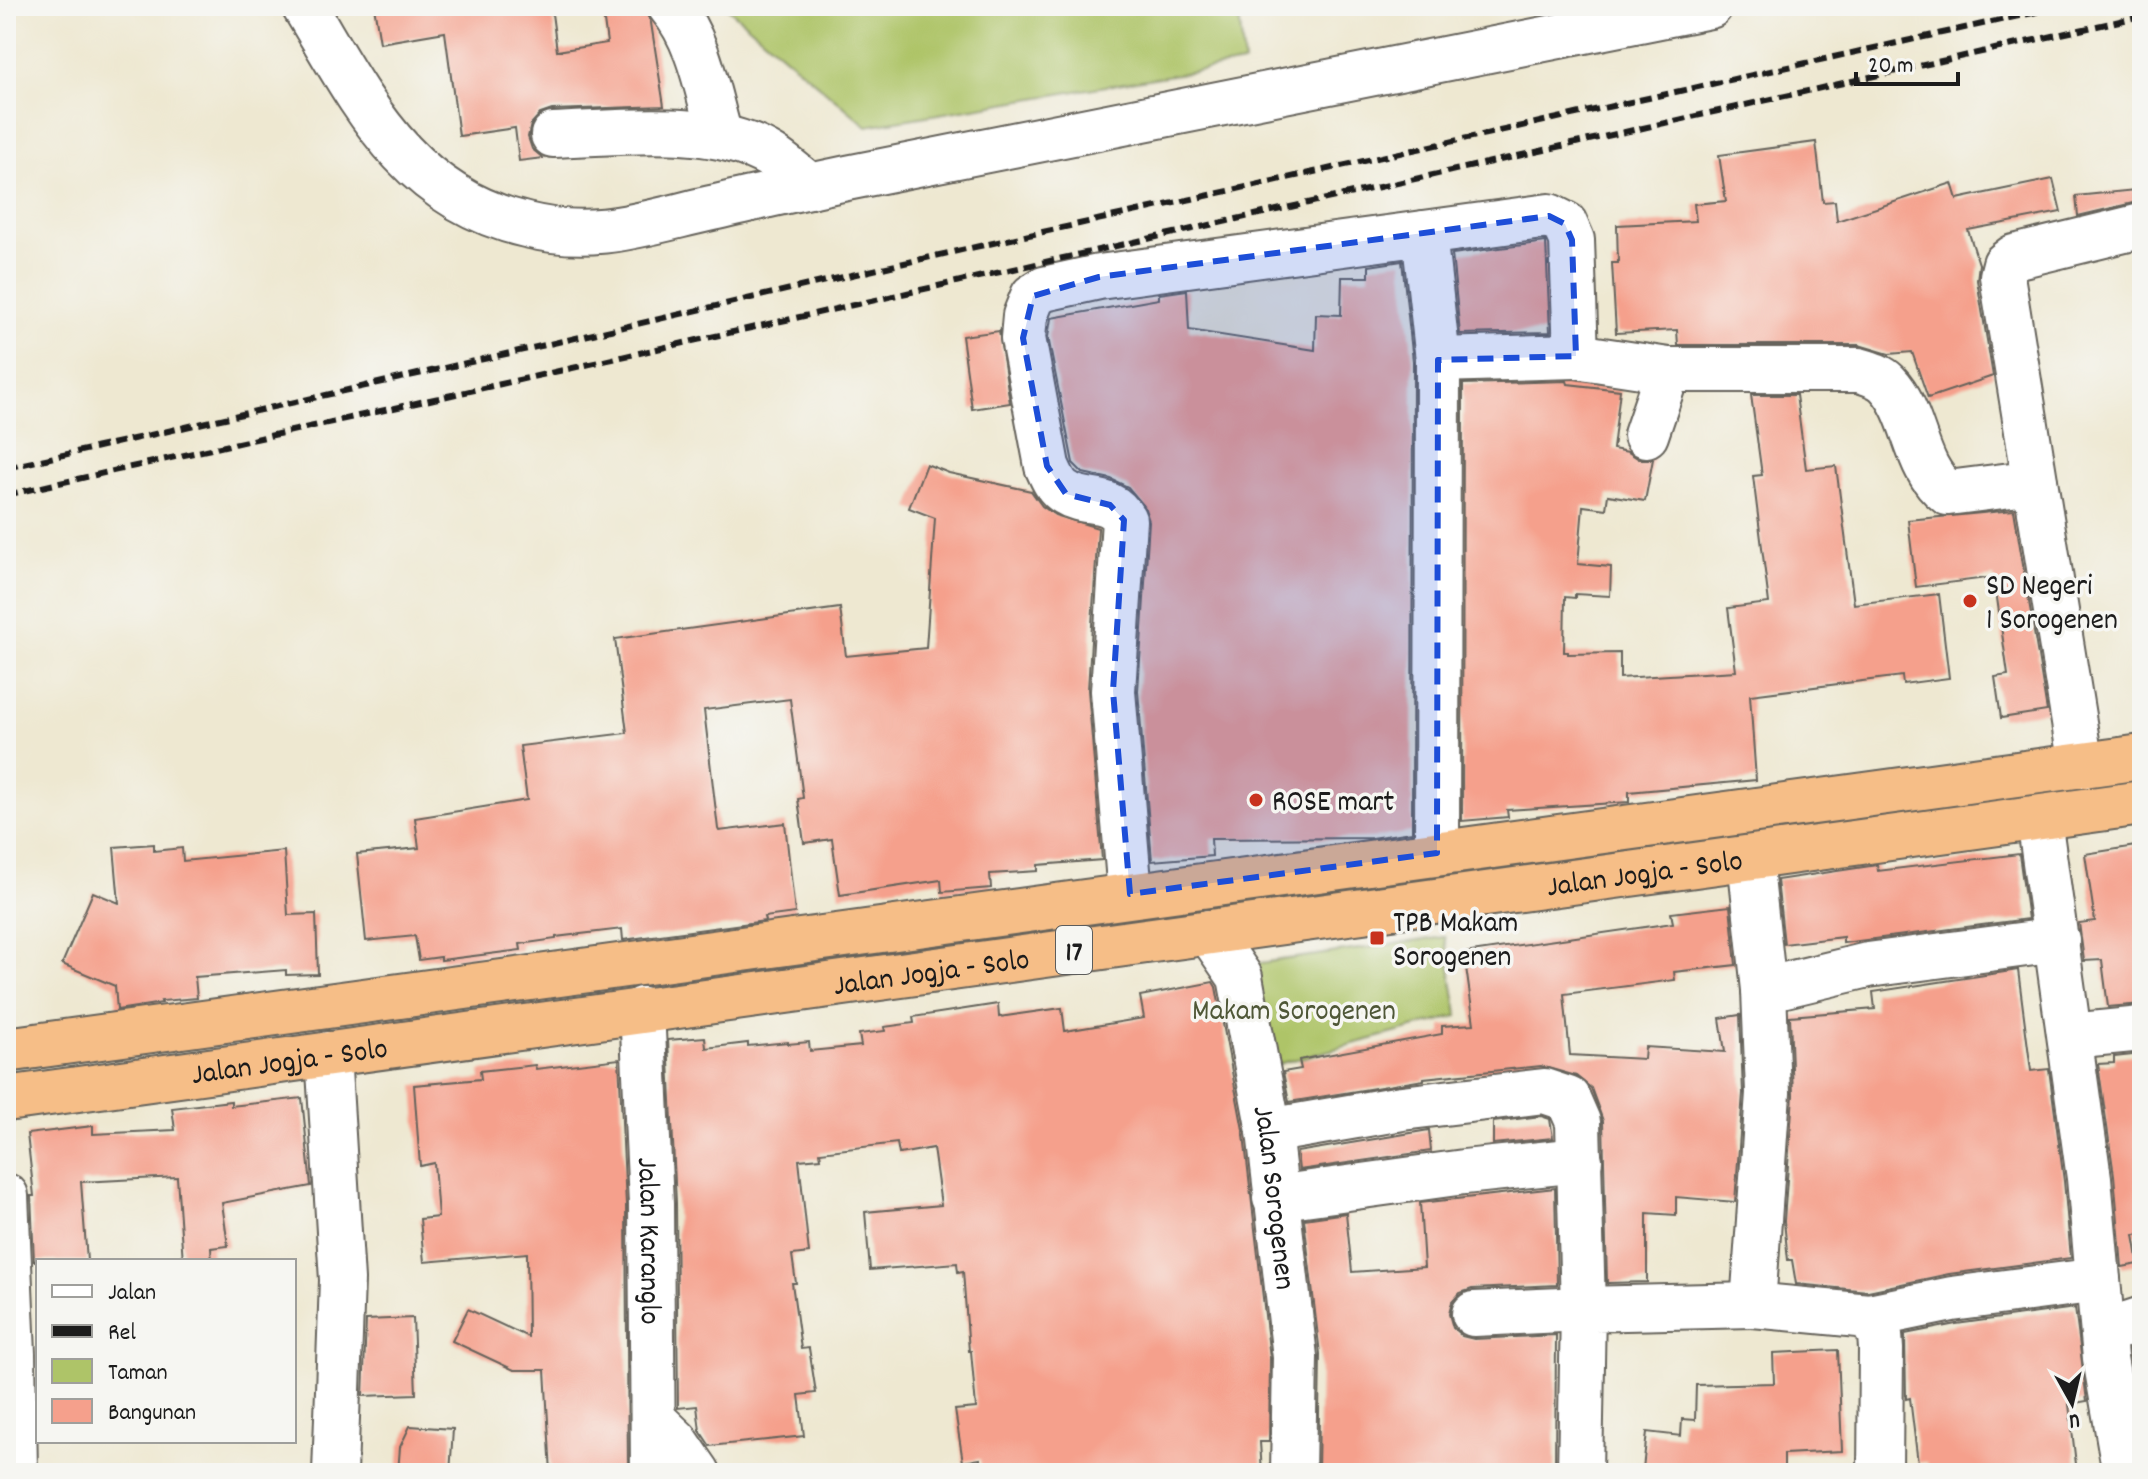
<svg xmlns="http://www.w3.org/2000/svg" width="2148" height="1479" font-family="Dekko,sans-serif">
	<style>
		.green { fill: #aec468; stroke: #657042; stroke-width: 2 }
		.building { fill: #f5a08c }
		.lines { fill: none; stroke-linecap: round; stroke-linejoin: round }
		.minor-casing { stroke: #66635b; stroke-width: 48 }
		.highway-casing { stroke: #66635b; stroke-width: 48 }
		.minor { stroke: #fff; stroke-width: 44 }
		.highway { stroke: #f6be87; stroke-width: 44 }
		.rail { stroke: #1c1c1c; stroke-width: 6; stroke-dasharray: 12 6; stroke-linecap: butt }
		.marked { fill: #1d4ed8; fill-opacity: 0.2; stroke: #1d4ed8; stroke-width: 6; stroke-dasharray: 16 10; stroke-linejoin: round }
		.poi-dot { fill: #c8321e; stroke: #f6f6f2; stroke-width: 3 }
		.labels { text-anchor: middle; stroke-width: 7; stroke-linejoin: round; paint-order: stroke }
		.shield { fill: #f6f6f2; stroke: #5d5d5c; stroke-width: 2 }
		.shield-label { font-size: 28px; font-weight: bold; fill: #1c1c1c }
		.poi-label { font-size: 30px; fill: #1c1c1c; stroke: #f6f6f2; text-anchor: start }
		.street-label { font-size: 30px; fill: #1c1c1c; stroke: #f6f6f2 }
		.park-label { font-size: 30px; fill: #4f5737; stroke: #f6f6f2 }
	</style>
	<rect width="100%" height="100%" fill="#f6f6f2"/>
	<filter id="ink" filterUnits="userSpaceOnUse"><feTurbulence type="fractalNoise" baseFrequency=".0125" numOctaves="2"/><feDisplacementMap in="SourceGraphic" scale="16" xChannelSelector="R" yChannelSelector="G"/><feConvolveMatrix kernelMatrix="1 2 1 2 8 2 1 2 1" color-interpolation-filters="sRGB"/></filter>
	<filter id="wash" filterUnits="userSpaceOnUse"><feTurbulence type="fractalNoise" baseFrequency=".006" numOctaves="4" result="noise"/><feDisplacementMap in="SourceGraphic" scale="32" xChannelSelector="R" yChannelSelector="G"/><feGaussianBlur stdDeviation="1.8" result="paint"/><feColorMatrix in="noise" values="0 0 0 0 0 0 0 0 0 0 0 0 0 0 0 0 0 1.4 0 .05"/><feComposite in="paint" operator="in"/></filter>
	<g filter="url(#wash)">
		<rect width="100%" height="100%" fill="#eee8d1"/>
		<path class="green" d="M725 6H1238L1244 63 867 126Z
			M1445 937 1458 1016 1252 1071 1231 967Z"/>
		<g id="blocks">
			<path class="building" d="M374 6H551L557 51 607 43 602 6H645L651 23 664 106 552 110 540 114 531 124 528 137 532 149 543 158 519 161 515 128 459 136 445 32 380 43Z
				M1816 142 1823 202 1835 201 1837 221 1952 183 1957 199 2053 179 2061 212 1968 230 1979 264 1977 280 1993 376 1928 398 1912 352 1889 354 1859 345H1678L1677 330 1616 333 1612 263H1618L1617 225 1696 221 1694 204 1726 201 1719 155Z
				M2135 190 2137 202 2078 216 2076 196Z
				M1546 242 1550 332 1460 334 1452 254Z
				M1402 261 1413 361 1412 832 1371 838 1211 839 1212 856 1152 861 1138 691 1149 521 1144 506 1128 487 1111 479 1083 473 1073 463 1048 337 1051 318 1159 299V294L1187 290 1189 330 1315 350 1316 314 1341 315 1342 277H1369V266Z
				M999 331 1010 403 972 409 962 336Z
				M1567 381 1568 384 1620 390 1613 449 1628 452 1639 459H1653L1645 501 1608 495 1606 509 1583 506 1578 564 1611 567 1610 596 1575 594V598L1565 597 1564 652H1568V654L1620 653V678L1736 671 1728 608 1769 603 1753 476 1762 475 1751 395H1796L1806 469 1836 466 1854 604 1939 594 1949 678 1903 684 1902 676 1750 695 1756 780 1629 792V802L1507 810 1508 817 1462 821 1463 384Z
				M926 464 949 473 1031 491 1042 506 1055 515 1098 528 1088 690 1102 860 1038 865V871L990 874 991 888 942 892 941 880 840 895 832 839 804 843 798 799 803 798 790 699 704 710 718 829 719 831 785 823 795 913 764 917 765 921 623 940 622 929 556 937V939L520 944 521 950 441 960V957L419 960 415 936 366 941 357 854 419 848 415 818 527 800 520 746 627 733 615 639 840 608 846 656 926 648 935 518 909 508Z
				M2014 510 2047 711 2001 718 1995 677 2008 675 1994 577 1916 587 1908 520Z
				M154 844V851L182 848 183 861 284 851 288 915 316 914 318 974 286 975V970L195 977 197 998 161 1001 162 1003 117 1010 115 986 62 964 93 892 119 903 114 847Z
				M2142 845V1004L2108 1007 2102 960 2084 961 2079 923 2095 921 2085 854Z
				M2019 854 2028 919 1843 943V937L1784 944 1777 880 1877 865 1878 871Z
				M1730 906 1736 965 1674 972 1675 980 1564 994 1570 1055 1644 1059 1645 1047 1725 1052 1720 1018 1740 1015 1743 1093 1735 1202 1676 1197V1215L1647 1213V1282L1607 1283 1603 1121 1591 1088 1576 1076 1541 1066 1424 1078V1080L1289 1102 1283 1072 1301 1069 1299 1060 1442 1034V1026L1474 1024 1464 953 1673 923 1671 913Z
				M2018 970 2031 1071 2049 1069 2064 1181 2071 1258 1949 1274 1868 1291 1796 1284 1792 1260H1788L1784 1221 1793 1095 1790 1016 1875 1009 1873 992Z
				M1213 982 1216 987 1244 1135 1270 1358 1269 1442H1260L1262 1473H981L980 1459 963 1462 955 1410 976 1408 971 1351H969L963 1271 958 1272 957 1263 870 1270 865 1212 941 1205 933 1148 899 1154 897 1143 820 1152 821 1158 799 1160 809 1253 792 1255 796 1283H792L801 1349 809 1348 816 1393 799 1395 804 1436 710 1446 700 1431 697 1406 678 1408 676 1203 668 1040 705 1037 706 1048 748 1043V1046L788 1042V1044L809 1042 810 1051 861 1046 859 1034 885 1031 884 1027 914 1023 913 1017 998 1004 999 1017 1062 1008 1065 1031 1144 1018 1140 996Z
				M2142 1054V1234L2134 1235 2139 1264 2122 1267 2114 1175 2098 1064 2114 1063V1057Z
				M619 1059 626 1205 628 1473H551L545 1370H514L452 1341 468 1309 528 1337 527 1253 424 1262 420 1219 438 1217 434 1163 420 1166 414 1085 481 1079 480 1071 535 1065 536 1069Z
				M302 1098 311 1186 222 1203 228 1246 211 1248 212 1261H183L177 1177 81 1182 87 1261H34L31 1196H34L27 1134 93 1126V1134L175 1130 172 1108 231 1101V1106Z
				M1541 1116 1550 1119 1553 1138 1493 1144V1122Z
				M1429 1130 1431 1151 1299 1170 1297 1152Z
				M1555 1188 1557 1285 1472 1289 1460 1293 1452 1302 1449 1314 1453 1328 1462 1336 1474 1339 1556 1335 1555 1472 1318 1473 1320 1354 1304 1219 1346 1213 1352 1272 1424 1267 1420 1203Z
				M2075 1308 2087 1401 2069 1404 2077 1473H1928L1927 1462 1918 1463 1910 1398 1906 1399 1905 1334 1956 1324Z
				M413 1318 416 1394 363 1396 366 1320Z
				M2142 1345V1393L2137 1394 2129 1350Z
				M1838 1350 1842 1451 1784 1454V1473H1660L1661 1471 1643 1469 1647 1432 1681 1436 1682 1419 1695 1420 1696 1385 1774 1383 1773 1353Z
				M410 1426 453 1429 450 1473H398L400 1447Z"/>
		</g>
	</g>
	<g filter="url(#ink)">
		<use href="#blocks" fill-opacity="0" stroke="#66635b" stroke-width="2"/>
		<g class="lines">
			<g class="minor-casing">
				<g id="minor">
					<path d="M304 6C362 102 406 197 526 225 593 242 642 224 707 209 757 198 807 186 857 176 1142 120 1426 63 1710 6"/>
					<path d="M670 6C700 41 707 92 720 136"/>
					<path d="M553 135C620 133 712 120 771 156 785 165 797 176 810 186"/>
					<path d="M1424 233 1549 216 1565 224 1572 240 1576 356 1668 370H1859C1869 373 1880 376 1887 383 1917 414 1913 467 1948 493L2035 482"/>
					<path d="M1438 360 1576 356"/>
					<path d="M1646 435 1668 370"/>
					<path d="M2081 766 2002 276 2005 264 2014 257 2141 226"/>
					<path d="M2039 819 2089 1178 2105 1358 2125 1473"/>
					<path d="M1750 859 1764 990 1768 1093 1753 1305 1869 1316 1880 1335 1881 1349 1880 1473"/>
					<path d="M1130 894 1113 691 1124 520C1110 494 1086 506 1066 493 1056 488 1051 475 1047 466L1023 338 1025 316 1033 296 1044 289 1099 277 1424 233 1438 360 1437 853"/>
					<path id="s1" d="M1209 932 1240 977 1269 1131 1295 1357 1293 1473"/>
					<path d="M1764 990 1868 965 2057 940"/>
					<path id="s2" d="M642 1009 651 1204 653 1473"/>
					<path d="M2070 1036 2142 1029"/>
					<path d="M328 1054 342 1280 335 1473"/>
					<path d="M1269 1131 1402 1108 1544 1091 1568 1099 1578 1122 1583 1309 1474 1314"/>
					<path d="M6 1196 13 1354 15 1473"/>
					<path d="M1275 1198 1464 1172 1580 1160"/>
					<path d="M1869 1316 1952 1299 2098 1280"/>
					<path d="M2103 1332 2142 1319"/>
					<path d="M653 1419 676 1441 698 1473"/>
					<path d="M1580 1473 1583 1309 1753 1305"/>
				</g>
			</g>
			<g class="highway-casing">
				<g id="highway">
					<path d="M6 1050 2142 757"/>
					<path id="s3" d="M6 1099 2142 803"/>
				</g>
			</g>
			<use href="#minor" class="minor"/>
			<use href="#highway" class="highway"/>
			<path class="rail" d="M6 468 957 251 2064 6
				M6 495 2142 16"/>
		</g>
	</g>
	<path class="marked" d="M1549 216 1565 224 1572 240 1576 356 1438 360 1437 853 1130 894 1113 691 1124 520 1110 505 1066 494 1047 466 1023 338 1033 296 1099 277Z"/>
	<g class="poi-dot">
		<circle cx="1970" cy="601" r="8"/>
		<circle cx="1256" cy="800" r="8"/>
		<rect x="1369" y="930" width="16" height="16" rx="4"/>
	</g>
	<g class="labels">
		<rect class="shield" x="1056" y="926" width="36" height="48" rx="6"/>
		<g class="shield-label">
			<text x="1074" y="960">17</text>
		</g>
		<g class="poi-label">
			<text x="1986" y="594">SD Negeri<tspan x="1986" dy="34">1 Sorogenen</tspan></text>
			<text x="1272" y="810">ROSE mart</text>
			<text x="1393" y="931">TPB Makam<tspan x="1393" dy="34">Sorogenen</tspan></text>
		</g>
		<g class="street-label">
			<text dy="10" stroke="none"><textPath href="#s3" startOffset="1654">Jalan Jogja - Solo</textPath></text>
			<text dy="10" stroke="none"><textPath href="#s3" startOffset="934">Jalan Jogja - Solo</textPath></text>
			<text dy="10" stroke="none"><textPath href="#s3" startOffset="286">Jalan Jogja - Solo</textPath></text>
			<text dy="10" stroke="none"><textPath href="#s1" startOffset="278">Jalan Sorogenen</textPath></text>
			<text dy="10" stroke="none"><textPath href="#s2" startOffset="232">Jalan Karanglo</textPath></text>
		</g>
		<g class="park-label">
			<text x="1294" y="1019">Makam Sorogenen</text>
		</g>
	</g>
	<rect width="2148" height="1479" fill="none" stroke="#f6f6f2" stroke-width="32"/>
	<rect x="36" y="1259" width="260" height="184" fill="#f6f6f2" stroke="#9f9f9c" stroke-width="2"/>
	<rect x="52" y="1285" width="40" height="12" fill="#ffffff" stroke="#9f9f9c" stroke-width="2"/>
	<text x="108" y="1299" font-size="24" fill="#1c1c1c">Jalan</text>
	<rect x="52" y="1325" width="40" height="12" fill="#1c1c1c" stroke="#9f9f9c" stroke-width="2"/>
	<text x="108" y="1339" font-size="24" fill="#1c1c1c">Rel</text>
	<rect x="52" y="1359" width="40" height="24" fill="#aec468" stroke="#9f9f9c" stroke-width="2"/>
	<text x="108" y="1379" font-size="24" fill="#1c1c1c">Taman</text>
	<rect x="52" y="1399" width="40" height="24" fill="#f5a08c" stroke="#9f9f9c" stroke-width="2"/>
	<text x="108" y="1419" font-size="24" fill="#1c1c1c">Bangunan</text>
	<g transform="translate(2072 1403) rotate(172)" stroke="#f6f6f2" stroke-width="6" paint-order="stroke">
	<path d="M0-6L14 30L0 20L-14 30Z" fill="#1c1c1c"/>
	<text y="-12" font-size="22" font-weight="bold" text-anchor="middle" fill="#1c1c1c">U</text>
	</g>
	<path d="M1856 72v12h102v-12" fill="none" stroke="#1c1c1c" stroke-width="4"/>
	<text x="1868" y="72" font-size="24" fill="#1c1c1c" stroke="#f6f6f2" stroke-width="6" paint-order="stroke">20 m</text>
</svg>
